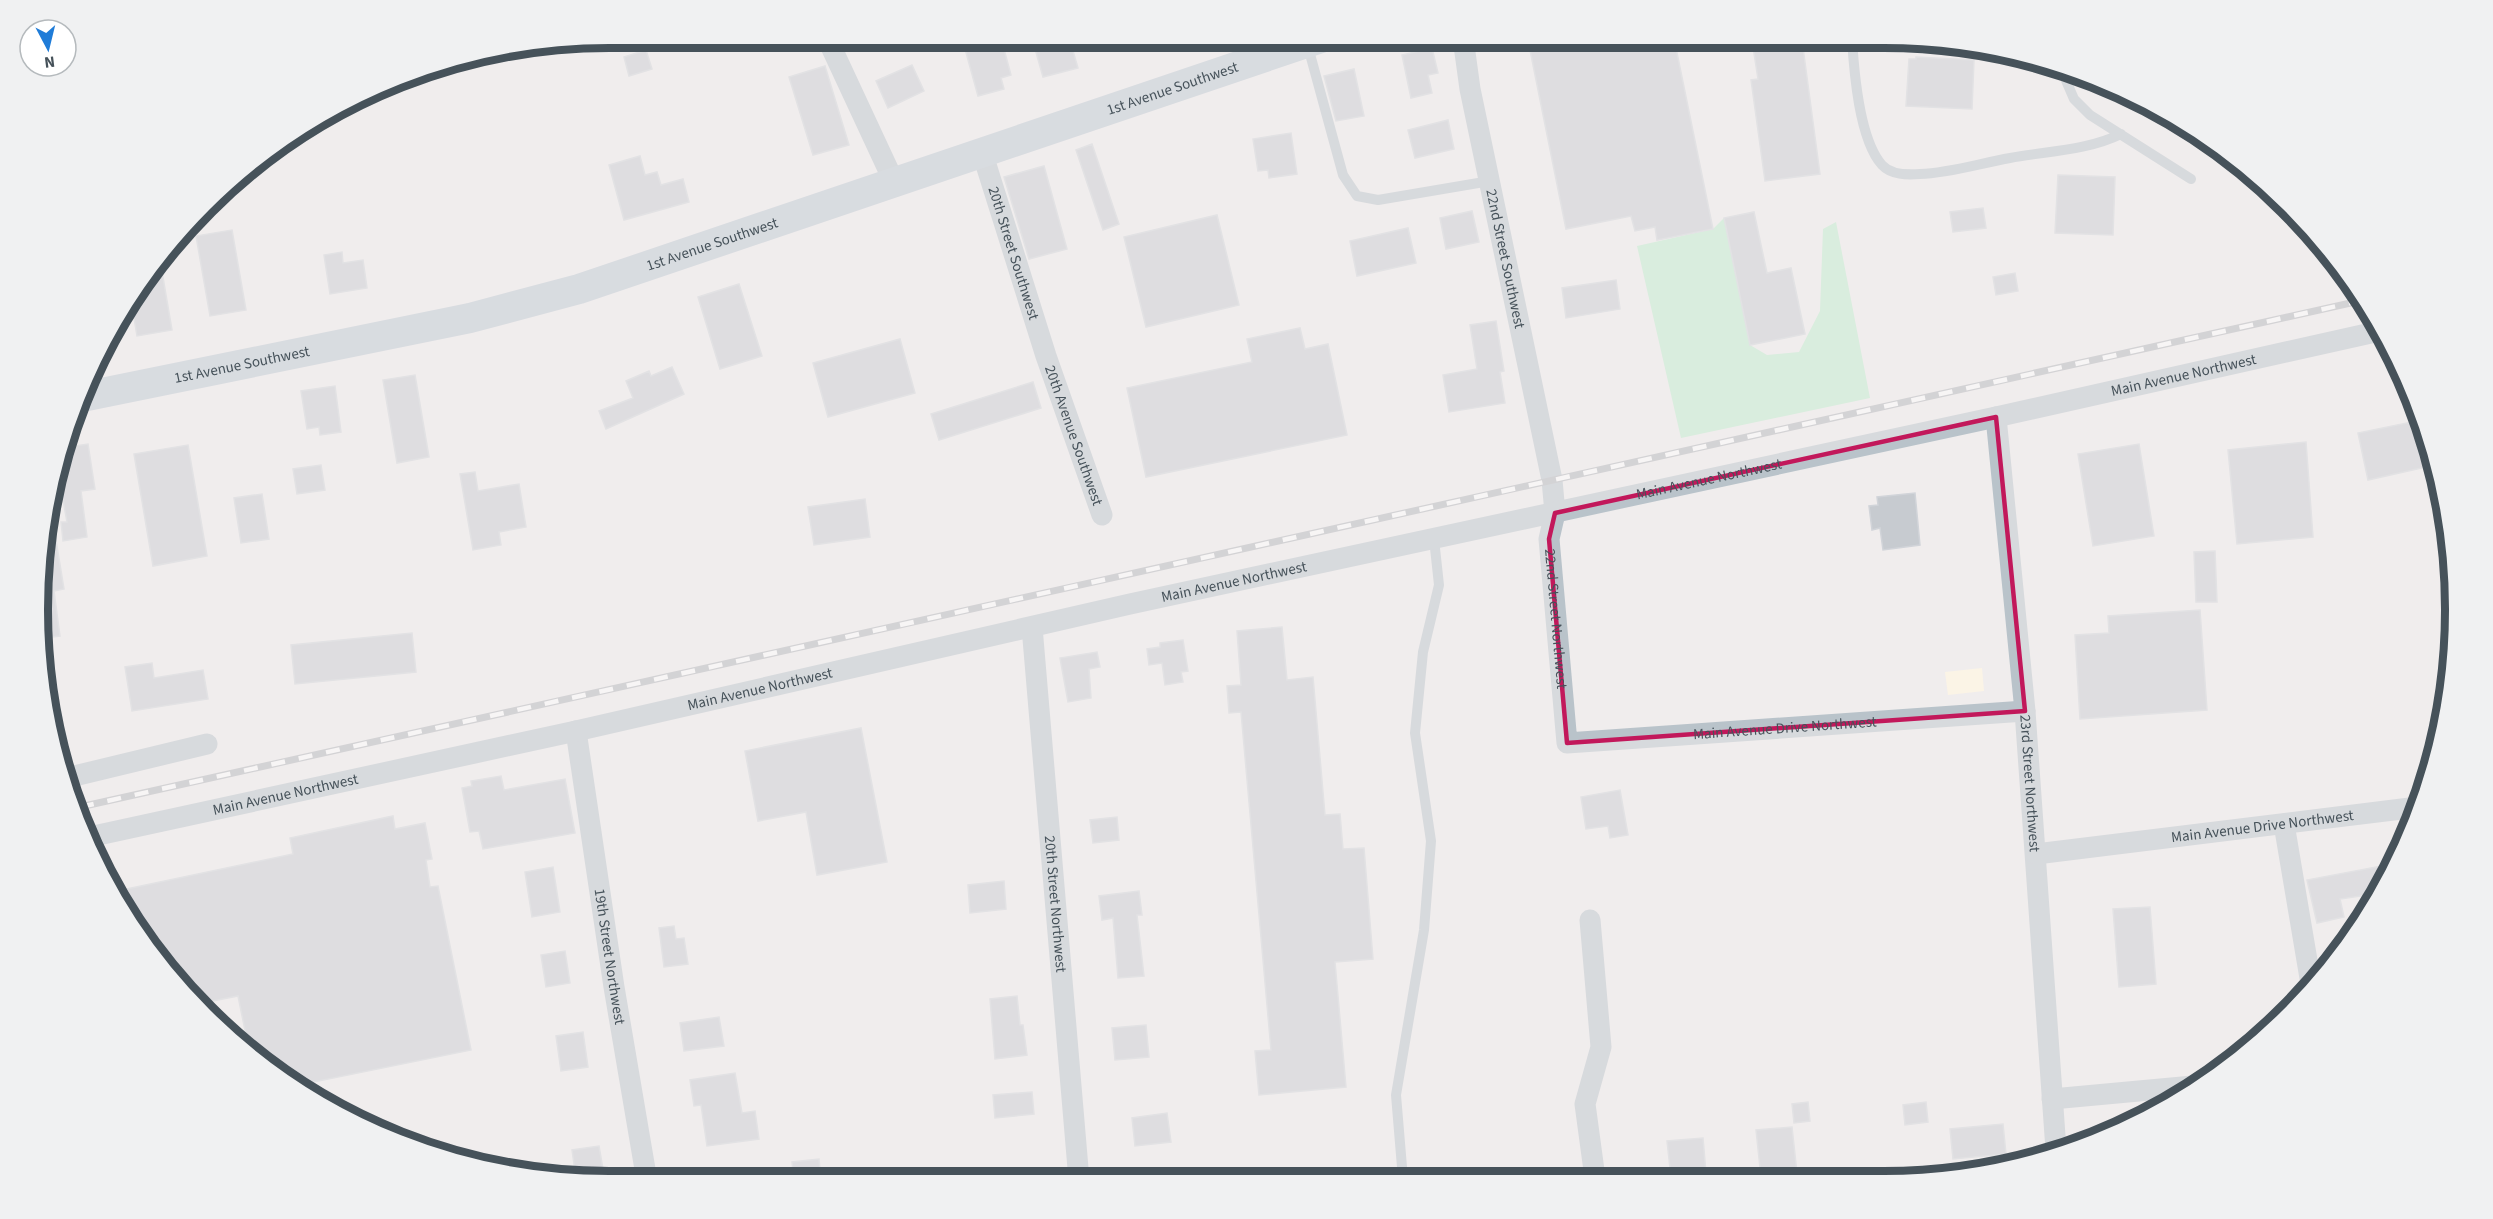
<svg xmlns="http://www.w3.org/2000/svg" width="2493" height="1219" font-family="'Source Sans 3',sans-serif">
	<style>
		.commercial { fill: #fbf4e6 }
		.green { fill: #bcedcc }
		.building { fill: #c7cbd0; stroke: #d1d4d9; stroke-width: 1.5 }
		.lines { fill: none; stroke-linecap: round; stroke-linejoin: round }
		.lane { stroke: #b9c3ca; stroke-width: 10 }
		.street { stroke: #b9c3ca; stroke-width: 21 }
		.secondary { stroke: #bbc7d1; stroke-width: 30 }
		.rail-casing { stroke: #b0b3b8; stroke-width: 7 }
		.rail { stroke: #fff; stroke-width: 4.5; stroke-dasharray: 14; stroke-linecap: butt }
		.marked { fill: none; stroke: #c2185b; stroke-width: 4.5; stroke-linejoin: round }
		.labels { text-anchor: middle; stroke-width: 4.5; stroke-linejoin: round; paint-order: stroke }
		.street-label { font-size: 15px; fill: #46525a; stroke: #fff }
		.rim { fill: none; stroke: #46525a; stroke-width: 8 }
	</style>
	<rect width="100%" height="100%" fill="#f0eded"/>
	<path class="commercial" d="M1982 668 1984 691 1948 695 1945 672Z"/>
	<path class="green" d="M1724 218 1750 345 1767 355 1799 352 1820 311 1823 229 1836 222 1870 398 1681 438 1637 246 1713 229Z"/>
	<path class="building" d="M962 38H1001L1011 75 1001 78 1004 89 978 96Z
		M1032 38H1103V42L1073 51 1078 68 1043 77Z
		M1592 38H1674L1713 229 1657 240 1655 227 1635 231 1631 216 1566 229 1530 50Z
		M1802 40 1820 174 1765 181 1751 80 1758 79 1753 47Z
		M1432 48 1438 73 1428 75 1432 93 1411 98 1402 55Z
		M646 50 652 69 629 76 624 57Z
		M1916 57 1974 60 1972 109 1906 106 1909 59H1916Z
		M912 65 924 91 888 108 876 81Z
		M825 66 849 145 813 155 789 77Z
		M1354 69 1364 116 1336 121 1324 76Z
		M1448 120 1454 149 1415 158 1408 130Z
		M1291 133 1297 174 1269 178 1268 170 1258 171 1253 139Z
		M1092 144 1119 224 1103 230 1076 150Z
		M640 156 645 175 657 172 661 185 683 179 689 202 624 220 609 165Z
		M1044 166 1067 249 1029 259 1004 177Z
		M2058 175 2115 177 2113 235 2055 233Z
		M1983 208 1986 228 1953 232 1950 212Z
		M1472 211 1479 242 1446 249 1440 218Z
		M1754 212 1767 273 1791 268 1805 334 1750 345 1724 218Z
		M1217 215 1239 305 1146 327 1124 237Z
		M1408 228 1416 263 1357 276 1350 241Z
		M232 230 246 310 210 316 196 236Z
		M342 252 343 263 363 260 367 288 330 294 324 255Z
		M160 260 172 330 137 336 131 300Z
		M2015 273 2018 291 1996 295 1993 277Z
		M1616 280 1620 309 1566 318 1562 288Z
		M739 284 762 356 720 369 698 297Z
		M1496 321 1504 371 1500 372 1505 403 1449 412 1443 375 1477 369 1470 325Z
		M1300 328 1305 349 1328 344 1347 435 1146 477 1127 388 1252 362 1247 339Z
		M900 339 915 393 828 417 813 363Z
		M672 367 684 394 606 429 599 411 633 398 626 381 649 371 651 376Z
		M415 375 429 457 397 463 383 380Z
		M1033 382 1041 408 939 440 931 414Z
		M335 386 341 432 320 435 319 427 307 429 301 391Z
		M2421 420 2435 465 2368 480 2358 433Z
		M2306 442 2313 537 2237 544 2228 450Z
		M88 444 95 489 81 491 87 537 63 541 61 522H67L58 472 68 447Z
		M2139 444 2154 536 2093 546 2078 454Z
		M188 445 207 556 153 566 134 454Z
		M321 465 325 490 297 494 293 469Z
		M475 472 478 491 519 484 526 527 499 532 501 545 473 550 460 474Z
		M1915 493 1920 545 1883 550 1880 528 1872 530 1869 506 1878 505 1877 497Z
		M262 494 269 539 241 543 234 498Z
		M865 499 870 537 814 545 808 507Z
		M47 534H55L64 589 54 591 60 636 44 638Z
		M2215 551 2217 602H2196L2194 552Z
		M2200 610 2207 710 2080 719 2075 635 2109 633 2108 616Z
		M1282 627 1287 680 1313 677 1325 815 1340 814 1343 849 1364 848 1373 959 1335 962 1346 1087 1259 1095 1255 1051 1271 1050 1241 712 1229 713 1227 686 1241 685 1237 631Z
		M412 633 416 672 295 684 291 645Z
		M1183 640 1188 671 1181 672 1183 682 1165 685 1162 663 1149 665 1147 649 1160 647V643Z
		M1097 652 1100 667 1089 669 1091 698 1068 702 1060 658Z
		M152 663 154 678 203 670 208 699 132 711 125 667Z
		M861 728 887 862 817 875 806 812 758 821 745 751Z
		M501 776 504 790 565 779 575 833 483 849 479 831 470 832 462 788 472 786 471 781Z
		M1620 790 1628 835 1610 838 1608 826 1586 829 1581 797Z
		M393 816 395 829 425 823 432 859 426 860 430 887 438 886 471 1050 294 1086 249 1050 238 996 198 1004 117 891 293 854 290 838Z
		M1117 817 1119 840 1093 843 1090 820Z
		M2392 864 2374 894 2340 899 2344 917 2317 923 2307 880Z
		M553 867 560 912 532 917 525 872Z
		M1004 881 1006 909 970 913 968 885Z
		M1139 891 1142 915H1137L1144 976 1118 978 1113 918 1102 920 1099 896Z
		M2150 907 2156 984 2119 987 2113 909Z
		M674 926 676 939 684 938 688 964 664 967 659 928Z
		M565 951 570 983 546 987 541 955Z
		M1017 996 1020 1025H1023L1027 1055 995 1059 990 999Z
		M719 1017 724 1046 684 1051 680 1023Z
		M1146 1025 1149 1057 1115 1060 1112 1028Z
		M583 1032 588 1067 561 1071 556 1036Z
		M735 1073 742 1113 755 1111 759 1139 707 1146 701 1105 694 1106 690 1080Z
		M1032 1092 1034 1114 995 1118 993 1095Z
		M1808 1102 1810 1121 1794 1123 1792 1104Z
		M1926 1102 1928 1122 1905 1125 1903 1105Z
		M1167 1113 1171 1142 1135 1146 1132 1118Z
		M2003 1124 2006 1154 1953 1159 1950 1129Z
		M1792 1127 1797 1173 1761 1177 1756 1130Z
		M1703 1138 1706 1173 1671 1177 1667 1141Z
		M599 1146 605 1181 576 1178 572 1150Z
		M819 1159 821 1181H794L792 1162Z"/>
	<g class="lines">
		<path class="lane" d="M1852 38C1854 72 1859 139 1882 165 1891 175 1907 175 1920 174 1950 173 1981 163 2010 158 2047 151 2086 151 2121 134
			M1307 43 1343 175 1357 196 1378 200 1490 181
			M2061 69 2074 99 2090 115 2191 179
			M1403 1179 1396 1095 1424 930 1431 841 1415 733 1423 652 1439 585 1434 539"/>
		<g class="street">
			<path d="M827 38 894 182"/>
			<path id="s1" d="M1463 38 1470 89 1552 480 1555 513 1549 539 1567 743 2025 711"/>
			<path id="s2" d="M982 152 1046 356 1102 515"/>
			<path id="s3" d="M1996 417 2025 711 2056 1150"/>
			<path id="s4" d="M1032 627 1079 1180"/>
			<path id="s5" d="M576 731 614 987 647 1181"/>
			<path d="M70 777 207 744"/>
			<path d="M2284 824 2311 984"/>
			<path id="s6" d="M89 837 576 731 1130 604 1996 417 2380 331"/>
			<path id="s7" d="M2036 854 2418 807"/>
			<path d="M1590 920 1601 1047 1585 1104 1595 1178"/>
			<path d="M2052 1099 2193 1086"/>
		</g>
		<path class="secondary" id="s8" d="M87 396 470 318 579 289 1321 38"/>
		<g class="rail-casing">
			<path id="rail" d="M80 807 2364 300"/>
		</g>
		<use href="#rail" class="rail"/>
	</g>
	<path d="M0 0H2493V1219H0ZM1996 417 2025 711 1567 743 1549 539 1555 513Z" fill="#f0eded" fill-opacity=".55" fill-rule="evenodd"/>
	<path class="marked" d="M1996 417 2025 711 1567 743 1549 539 1555 513Z"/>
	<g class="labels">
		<g class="street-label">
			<text dy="5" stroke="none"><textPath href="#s8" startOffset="1130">1st Avenue Southwest</textPath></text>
			<text dy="5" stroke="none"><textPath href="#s8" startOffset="644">1st Avenue Southwest</textPath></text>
			<text dy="5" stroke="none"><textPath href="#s2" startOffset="106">20th Street Southwest</textPath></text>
			<text dy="5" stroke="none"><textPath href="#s1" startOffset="225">22nd Street Southwest</textPath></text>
			<text dy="5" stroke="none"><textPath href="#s8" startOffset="158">1st Avenue Southwest</textPath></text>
			<text dy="5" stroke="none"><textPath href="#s6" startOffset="2145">Main Avenue Northwest</textPath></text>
			<text dy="5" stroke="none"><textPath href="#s2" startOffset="298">20th Avenue Southwest</textPath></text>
			<text dy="5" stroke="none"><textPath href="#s6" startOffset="1659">Main Avenue Northwest</textPath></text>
			<text dy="5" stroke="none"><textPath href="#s6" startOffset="1173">Main Avenue Northwest</textPath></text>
			<text dy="5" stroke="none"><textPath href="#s1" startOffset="591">22nd Street Northwest</textPath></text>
			<text dy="5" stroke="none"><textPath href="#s6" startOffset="687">Main Avenue Northwest</textPath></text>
			<text dy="5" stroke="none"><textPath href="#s1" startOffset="934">Main Avenue Drive Northwest</textPath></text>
			<text dy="5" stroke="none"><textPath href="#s3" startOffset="368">23rd Street Northwest</textPath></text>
			<text dy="5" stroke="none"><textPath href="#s6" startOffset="201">Main Avenue Northwest</textPath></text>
			<text dy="5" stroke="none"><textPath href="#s7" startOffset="228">Main Avenue Drive Northwest</textPath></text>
			<text dy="5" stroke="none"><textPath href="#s4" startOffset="278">20th Street Northwest</textPath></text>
			<text dy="5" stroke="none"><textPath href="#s5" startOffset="228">19th Street Northwest</textPath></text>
		</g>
	</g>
	<path d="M0 0H2493V1219H0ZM609 48H1884A561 561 0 0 1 2445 609V610A561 561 0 0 1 1884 1171H609A561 561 0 0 1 48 610V609A561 561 0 0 1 609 48Z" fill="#f0f1f2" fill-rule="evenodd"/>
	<path class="rim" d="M609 48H1884A561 561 0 0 1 2445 609V610A561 561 0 0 1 1884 1171H609A561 561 0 0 1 48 610V609A561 561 0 0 1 609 48Z"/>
	<g transform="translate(48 48) rotate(173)"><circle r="28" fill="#ffffff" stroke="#b5babd" stroke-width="1.5"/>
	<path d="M0-4.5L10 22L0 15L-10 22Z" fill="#1f7cd8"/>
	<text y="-9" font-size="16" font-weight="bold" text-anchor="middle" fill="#46525a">N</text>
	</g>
</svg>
